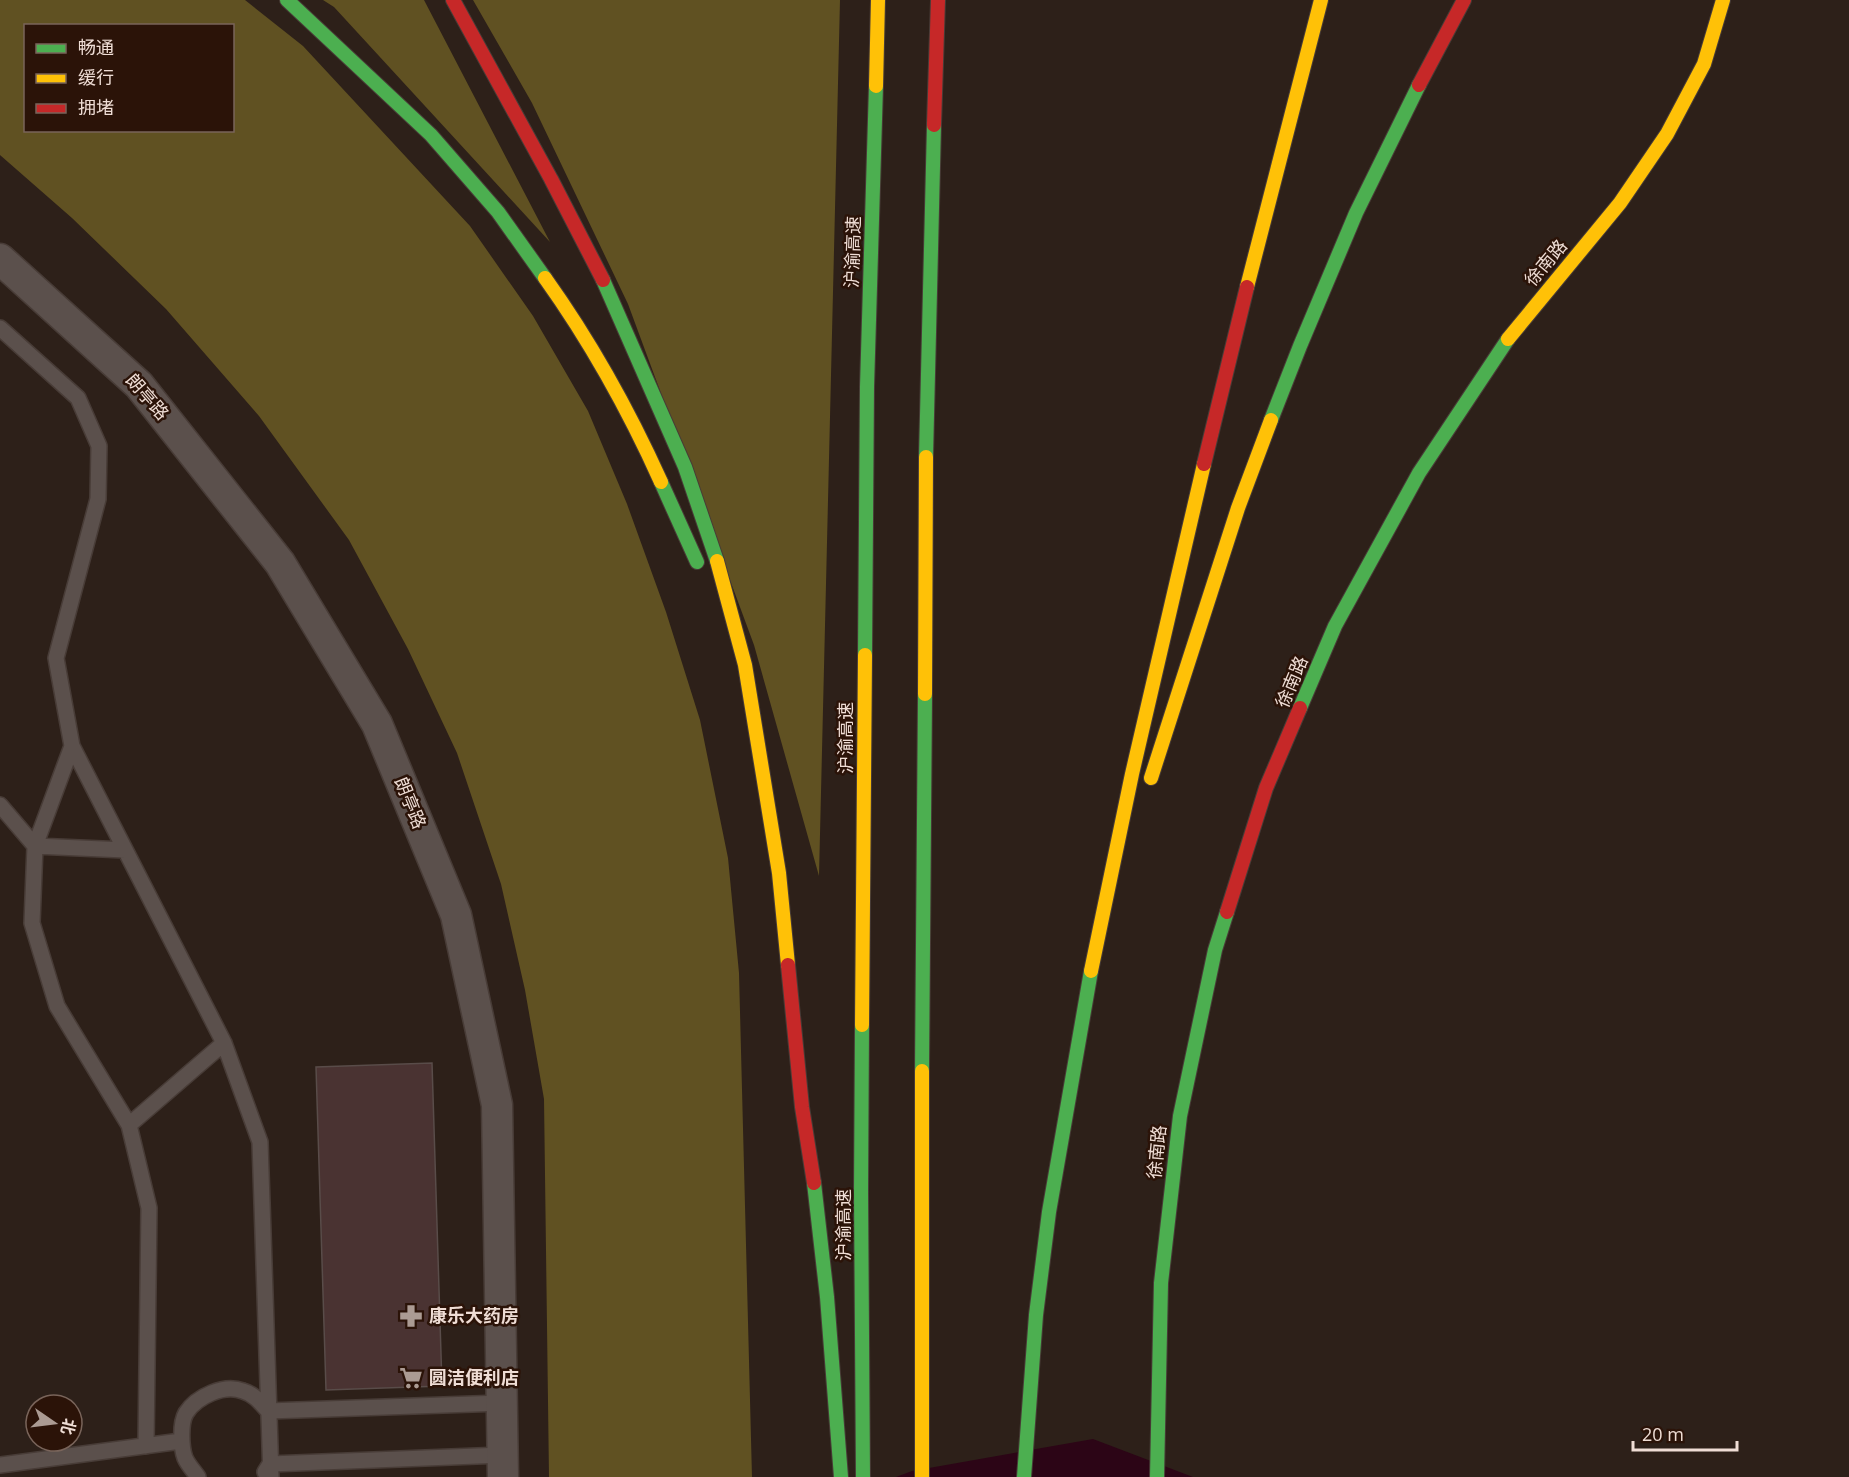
<svg xmlns="http://www.w3.org/2000/svg" width="1849" height="1477" font-family="'Open Sans','Noto Sans SC',sans-serif">
	<style>
		.forest { fill: #605122; fill-rule: evenodd }
		.water { fill: #2c0516 }
		.building { fill: #4a3332; stroke: #594c49; stroke-width: 1.5 }
		.lines { fill: none; stroke-linecap: round; stroke-linejoin: round }
		.lane-casing { stroke: #483c37; stroke-width: 18 }
		.street-casing { stroke: #483c37; stroke-width: 33 }
		.fast-casing { stroke: #483c37; stroke-width: 16 }
		.slow-casing { stroke: #483c37; stroke-width: 16 }
		.jam-casing { stroke: #483c37; stroke-width: 16 }
		.lane { stroke: #5b504c; stroke-width: 15 }
		.street { stroke: #5b504c; stroke-width: 30 }
		.fast { stroke: #4caf50; stroke-width: 14 }
		.slow { stroke: #ffc107; stroke-width: 14 }
		.jam { stroke: #c62828; stroke-width: 14 }
		.labels { text-anchor: middle; stroke-width: 5; stroke-linejoin: round; paint-order: stroke }
		.street-label { font-size: 18px; fill: #efddd5; stroke: #2b1308 }
		.poi-label { font-size: 18px; font-weight: bold; fill: #efddd5; stroke: #2b1308; text-anchor: start }
	</style>
	<rect width="100%" height="100%" fill="#2d2019"/>
	<path class="forest" d="M0 0H245L303 46 470 226 533 316 588 411 627 504 666 612 700 720 728 858 739 973 752 1477H549L544 1099 525 990 501 884 457 753 408 649 349 540 259 416 166 309 72 218 0 155ZM26 26H232V130H26Z
		M323 0H424L550 242 334 7Z
		M473 0H840L819 876 754 645 628 304 532 103Z"/>
	<path class="water" d="M1093 1439 1193 1477H896L912 1471Z"/>
	<path class="building" d="M432 1063 442 1386 326 1390 316 1067Z"/>
	<g class="lines">
		<g class="lane-casing">
			<path id="lane" d="M0 328 78 398 99 446 98 499 56 658 72 746 224 1043 260 1142 271 1477
				M72 746 35 846 32 923 57 1006 129 1125 149 1208 146 1446
				M0 805 35 846 125 850
				M129 1125 224 1043
				M0 1465 181 1441
				M265 1472 270 1464 503 1455
				M198 1477C194 1471 188 1465 185 1458 181 1447 180 1423 186 1413 197 1396 224 1384 243 1391 254 1394 261 1403 268 1411L502 1403"/>
		</g>
		<g class="street-casing">
			<path id="street" d="M0 259 139 385 280 563 377 724 456 915 497 1105 503 1477"/>
		</g>
		<g class="fast-casing">
			<path id="fast" d="M287 0 431 135 498 212 545 278
				M603 280 685 467 717 561
				M1271 420 1300 346 1356 213 1419 85
				M926 457 934 125
				M661 482 697 562
				M865 655 867 387 876 86
				M1300 708 1335 626 1419 473 1508 339
				M862 1025 861 1192 863 1477
				M922 1071 925 694
				M814 1183 827 1297 841 1477
				M1024 1477 1036 1315 1049 1212 1091 971
				M1157 1477 1161 1283 1180 1116 1215 950 1227 912"/>
		</g>
		<g class="slow-casing">
			<path id="slow" d="M876 86 878 0
				M545 278C590 341 629 411 661 482
				M1247 287 1321 0
				M1508 339 1620 203 1667 134 1704 64 1723 0
				M717 561 745 665 779 873 788 965
				M925 694 926 457
				M1151 778 1238 508 1271 420
				M1091 971 1132 774 1204 464
				M862 1025 865 655
				M922 1071V1477"/>
		</g>
		<g class="jam-casing">
			<path id="jam" d="M453 0 551 179 603 280
				M1419 85 1464 0
				M934 125 938 0
				M1204 464 1247 287
				M1227 912 1266 788 1300 708
				M788 965 802 1107 814 1183"/>
		</g>
		<use href="#lane" class="lane"/>
		<use href="#street" class="street"/>
		<use href="#fast" class="fast"/>
		<use href="#slow" class="slow"/>
		<use href="#jam" class="jam"/>
	</g>
	<defs>
		<g id="pharmacy-bare" transform="scale(1.8)"><path d="M-2-6h4v4h4v4h-4v4h-4v-4h-4v-4h4Z" fill="#ab9b93" stroke="#2b1308" stroke-width="2.5" paint-order="stroke"/></g>
		<g id="supermarket-bare" transform="scale(1.8)"><path d="M-6-5.5h2.5l.6 2H6L4.5 2H-2.5L-4.4-4H-6ZM-1.5 3.2a1.3 1.3 0 1 0 .1 0ZM3 3.2a1.3 1.3 0 1 0 .1 0Z" fill="#ab9b93" stroke="#2b1308" stroke-width="2.5" paint-order="stroke"/></g>
	</defs>
	<g fill-rule="evenodd">
		<use href="#pharmacy-bare" x="411" y="1316"/>
		<use href="#supermarket-bare" x="411" y="1378"/>
	</g>
	<g class="labels">
		<g class="street-label">
			<text transform="translate(853 252) rotate(-88)" y="6">沪渝高速</text>
			<text transform="translate(1546 263) rotate(-50)" y="6">徐南路</text>
			<text transform="translate(147 397) rotate(49)" y="6">朗亭路</text>
			<text transform="translate(1292 682) rotate(-67)" y="6">徐南路</text>
			<text transform="translate(846 738) rotate(-90)" y="6">沪渝高速</text>
			<text transform="translate(410 803) rotate(68)" y="6">朗亭路</text>
			<text transform="translate(1157 1152) rotate(-84)" y="6">徐南路</text>
			<text transform="translate(844 1225) rotate(-90)" y="6">沪渝高速</text>
		</g>
		<g class="poi-label">
			<text x="429" y="1322">康乐大药房</text>
			<text x="429" y="1384">圆洁便利店</text>
		</g>
	</g>
	<rect x="24" y="24" width="210" height="108" fill="#2b1308" stroke="#79645a" stroke-width="1.5"/>
	<rect x="36" y="44" width="30" height="9" fill="#4caf50" stroke="#79645a" stroke-width="1.5"/>
	<text x="78" y="54" font-size="18" fill="#efddd5">畅通</text>
	<rect x="36" y="74" width="30" height="9" fill="#ffc107" stroke="#79645a" stroke-width="1.5"/>
	<text x="78" y="84" font-size="18" fill="#efddd5">缓行</text>
	<rect x="36" y="104" width="30" height="9" fill="#c62828" stroke="#79645a" stroke-width="1.5"/>
	<text x="78" y="114" font-size="18" fill="#efddd5">拥堵</text>
	<g transform="translate(54 1423) rotate(104)"><circle r="28" fill="#2b1308" stroke="#79645a" stroke-width="1.5"/>
	<path d="M0-4.5L10 22L0 15L-10 22Z" fill="#ab9b93"/>
	<text y="-9" font-size="16" font-weight="bold" text-anchor="middle" fill="#efddd5">北</text>
	</g>
	<path d="M1633 1441v9h104v-9" fill="none" stroke="#efddd5" stroke-width="3"/>
	<text x="1642" y="1441" font-size="18" fill="#efddd5" stroke="#2b1308" stroke-width="4.5" paint-order="stroke">20 m</text>
</svg>
